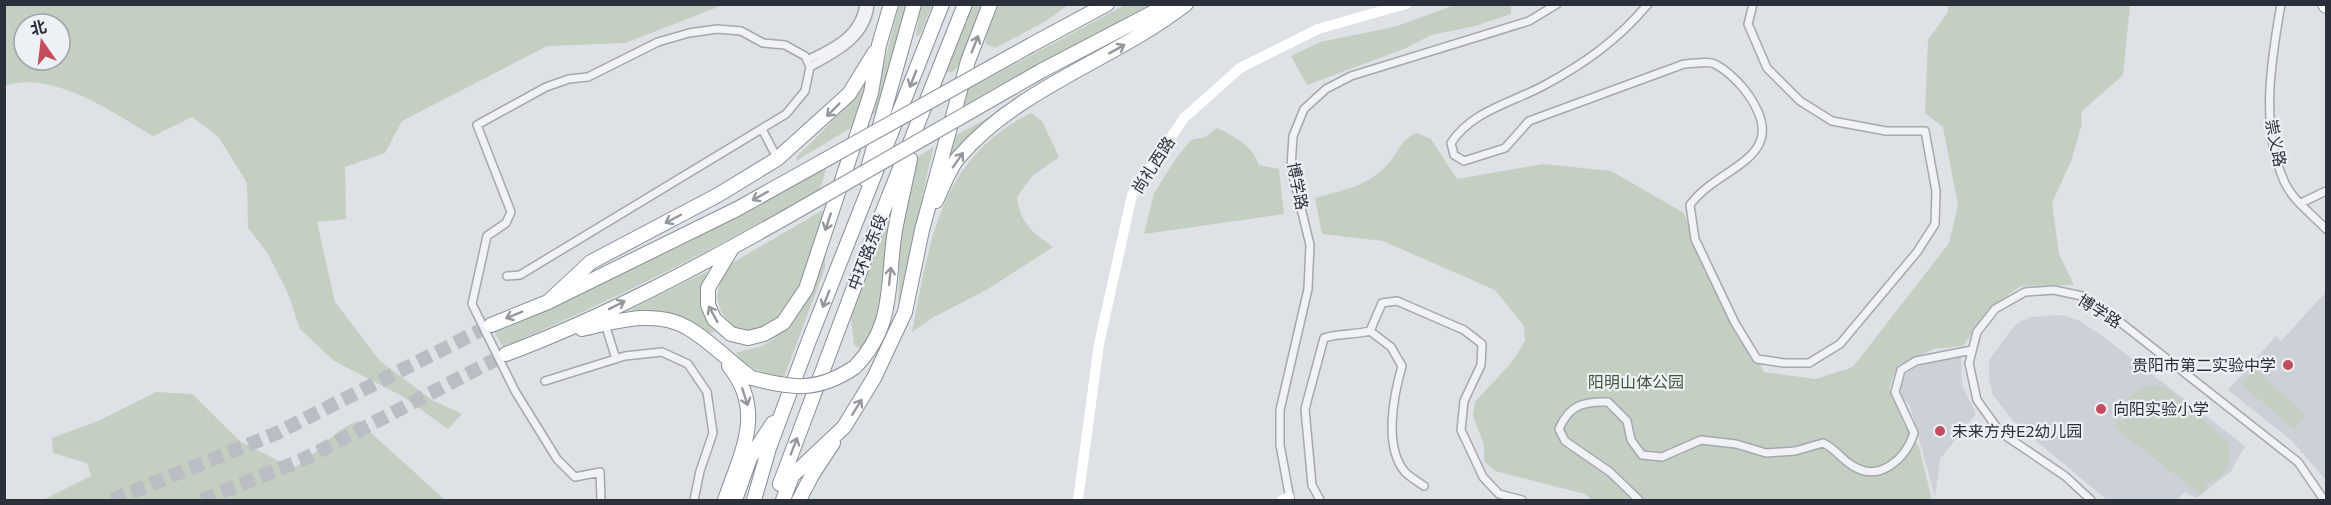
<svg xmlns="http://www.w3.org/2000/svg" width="2331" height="505" font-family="Commissioner,'Noto Sans SC',sans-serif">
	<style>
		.built { fill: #ccd0d7 }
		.green { fill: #c3cfc0; fill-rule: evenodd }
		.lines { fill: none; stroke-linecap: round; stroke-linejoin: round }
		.highway-tunnel { stroke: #babdc4; stroke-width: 14; stroke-dasharray: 14 7; stroke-linecap: butt }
		.street-casing { stroke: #a4a8af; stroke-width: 10 }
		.highway-casing { stroke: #878f9b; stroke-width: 16 }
		.street { stroke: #f0f2f5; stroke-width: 7 }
		.secondary { stroke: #fff; stroke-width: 10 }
		.highway { stroke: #fff; stroke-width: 14 }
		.highway-bridge-casing { stroke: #878f9b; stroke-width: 16; stroke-linecap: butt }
		.highway-bridge { stroke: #fff; stroke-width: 14 }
		.oneway { stroke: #94979d }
		.poi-dot { fill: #c14d5e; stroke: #edf0f4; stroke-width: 2 }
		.labels { text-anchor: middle; stroke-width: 4.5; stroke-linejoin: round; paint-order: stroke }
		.street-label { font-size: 16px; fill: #292f3b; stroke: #edf0f4 }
		.poi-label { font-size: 16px; fill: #292f3b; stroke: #edf0f4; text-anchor: start }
		.park-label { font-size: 16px; fill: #3d5637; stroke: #edf0f4 }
	</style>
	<rect width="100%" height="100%" fill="#dee1e6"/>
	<path class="built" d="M2326 292V480L2292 441 2228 390 2276 336 2281 341Z
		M2062 315 2080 321 2105 338 2245 446 2231 471 2197 498 2184 492 2177 500H2107L2015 423 1993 395 1989 379V360L2016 324 2030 317Z
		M1961 356 1962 385 1976 414 1940 459 1935 497 1910 406 1902 397 1900 384 1905 375 1915 367Z"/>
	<path class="green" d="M4 5 5 4 723 5 625 43 547 46 402 121 385 153 345 167 346 219 317 222 335 302 380 361 432 400 462 414 448 429 402 396 334 361 300 329 288 293 267 252 248 228 247 183 218 136 192 117 153 136C114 113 52 69 5 86ZM24 24H60V60H24Z
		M899 5H907L883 109 871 115Z
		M921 5H932L920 35 916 36Z
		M971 5H981L959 66 952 72H946Z
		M999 5H1068L1046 21 995 48 986 44 985 32Z
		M1125 5H1149L961 109 963 92Z
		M1455 5H1511V14L1475 26 1431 35 1404 49 1307 85 1291 56 1320 42 1394 27Z
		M1948 5H2130L2123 75 2081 112 2082 124 2071 161 2052 203 2059 254 2074 285 2021 286 1989 308 1963 346 1934 349 1898 365 1889 388 1904 424 1919 447 1932 500H1592L1585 494 1495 471 1484 461V445L1473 416 1475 402 1512 362 1525 341 1524 326 1495 290 1383 241 1322 234 1315 198C1340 191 1364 187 1383 169 1397 157 1399 140 1417 133L1431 139 1457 179 1544 164 1611 171 1684 213 1698 251 1764 372 1816 379 1853 367 1949 243 1958 205 1943 127 1925 113 1928 40 1948 12Z
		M869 74 854 126 796 161 797 156C825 131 848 104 869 74Z
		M1031 113 1042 121 1059 157 1032 176 1017 197C1020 223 1032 232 1053 247L988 289 932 318 912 332C930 241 939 159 1031 113Z
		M993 115 959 146 941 170 949 139Z
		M1217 128C1235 137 1252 145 1259 165L1279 169 1284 214 1144 234 1154 193 1177 157 1191 140 1205 137Z
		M934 147 928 170 898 316 900 224 914 159Z
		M827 166 820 189C717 248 612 301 503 347L493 329 674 248Z
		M823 210 825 212C814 248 804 291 777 320 771 326 759 329 751 332L733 326 721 312 717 297 721 278 732 263Z
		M891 210 882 313 862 350 854 345 850 310Z
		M825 253V268L784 377C769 376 744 367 736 353 745 349 756 349 764 345 793 331 813 280 825 253Z
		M708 271C695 298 699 308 715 332L707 334 657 313 630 310Z
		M2255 369 2306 415 2294 430 2242 384Z
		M2152 385 2166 387 2228 442C2233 463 2225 480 2203 484L2207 487 2201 495 2114 427 2120 420 2123 421C2120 400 2134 390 2152 385Z
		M156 392 192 394 241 442 293 468C318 456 331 430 358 421L445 500H43L91 476 87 463 53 453 52 438 98 421Z"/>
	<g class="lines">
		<path class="highway-tunnel" d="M112 500 277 433 491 325
			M202 500 304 459 506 354"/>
		<g class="street-casing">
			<path id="street" d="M1648 4C1618 40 1584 64 1543 86 1511 103 1472 111 1451 143L1454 155 1464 161 1505 148 1529 121 1684 64C1692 64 1704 61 1712 63 1723 67 1737 80 1744 89 1798 159 1719 164 1690 205L1695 239 1735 323 1757 359 1784 363H1809L1840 344 1917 252 1935 224 1936 191 1925 131H1886L1832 121 1800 101 1767 68 1748 24 1753 4
				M2281 4C2271 61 2260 126 2284 181 2292 200 2312 214 2326 229
				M807 60C832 48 860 36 864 4
				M810 67C836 53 867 38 870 4
				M762 129 777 158
				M2301 203 2326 191
				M507 276 520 275 786 114 805 91 810 67 805 56 785 45 763 43 741 31 717 29 689 33 658 42 588 77 569 79 546 87 477 125 511 212 506 223 487 236 472 304 515 391 557 459 575 477 600 472 601 500
				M605 324 616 359
				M1370 331 1382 303 1397 301 1464 330 1482 344 1481 365 1464 401 1461 430 1483 477 1499 494 1522 500
				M545 381 625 356 662 352 688 364 707 392 713 433 700 471 694 500
				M1290 499 1280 445V410L1308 289 1310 245 1291 167 1293 136 1304 109 1326 89 1351 76 1529 21 1557 4
				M1320 500 1312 485 1305 409 1324 338C1340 333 1354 335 1370 331L1391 347 1402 366C1394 394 1383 446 1405 472 1410 477 1418 482 1424 486
				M1639 500 1610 472 1565 441 1559 429C1569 405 1584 401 1608 402L1627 421 1631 440 1642 455 1662 457 1701 440 1736 444 1766 453 1795 451 1823 443C1835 448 1841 459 1853 466 1880 483 1906 458 1914 433L1895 392 1901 370 1916 361 1972 350
				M2091 500 2065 476 2000 432 1977 400 1969 363 1977 332 1995 309 2025 292 2054 290 2082 296 2120 322 2298 462 2324 500"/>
		</g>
		<g class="highway-casing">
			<path id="highway" d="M2325 4 2326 6
				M1031 45 1107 4
				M1041 71 1169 4
				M865 179 914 4
				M936 201C943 187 949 168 959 157 1019 87 1114 60 1186 4
				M732 248 708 288V305L714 319 731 334 748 338 764 334 783 323 806 289 871 93 879 45 891 4
				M548 302 591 262 718 195 777 159 849 94 875 52
				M491 325 548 302 737 209
				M582 329C614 322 655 309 686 327 710 340 729 362 752 378
				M506 354C602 318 694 269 783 219
				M855 367C894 326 887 289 894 237 898 211 905 185 910 159
				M780 484 876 229 965 4
				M725 500C741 453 766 411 729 366
				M735 500 750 458 773 423
				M754 500 769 448 808 343 942 4
				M783 500 792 476 844 427 874 378 905 312 922 230 968 61 990 4
				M799 500 812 475 833 443"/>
		</g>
		<use href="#street" class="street"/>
		<path class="secondary" d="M1078 500 1099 344 1132 195 1184 118 1240 68 1318 29 1406 4
			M1282 500 1289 497"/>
		<use href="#highway" class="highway"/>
		<g class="highway-bridge-casing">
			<path id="highway-bridge" d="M737 209 1031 45
				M783 219 1041 71
				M752 378C793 389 818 392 855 367"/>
		</g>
		<use href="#highway-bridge" class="highway-bridge"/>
	</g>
	<defs><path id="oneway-shaft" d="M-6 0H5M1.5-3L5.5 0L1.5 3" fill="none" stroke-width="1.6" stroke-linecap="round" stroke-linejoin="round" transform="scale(1.5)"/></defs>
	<g class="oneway">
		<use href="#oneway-shaft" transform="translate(975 44) rotate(-68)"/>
		<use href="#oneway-shaft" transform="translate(1117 49) rotate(-29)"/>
		<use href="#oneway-shaft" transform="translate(913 79) rotate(111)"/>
		<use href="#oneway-shaft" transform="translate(833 110) rotate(135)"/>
		<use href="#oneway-shaft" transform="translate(958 160) rotate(-55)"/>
		<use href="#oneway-shaft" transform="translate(760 196) rotate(151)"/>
		<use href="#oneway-shaft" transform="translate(673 219) rotate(152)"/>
		<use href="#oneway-shaft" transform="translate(828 222) rotate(108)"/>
		<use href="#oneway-shaft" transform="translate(890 276) rotate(-84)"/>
		<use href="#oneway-shaft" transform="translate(826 299) rotate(112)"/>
		<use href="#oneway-shaft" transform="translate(617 305) rotate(-27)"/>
		<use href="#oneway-shaft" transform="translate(713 314) rotate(-119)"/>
		<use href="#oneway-shaft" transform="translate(514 315) rotate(158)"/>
		<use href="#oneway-shaft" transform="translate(745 397) rotate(72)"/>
		<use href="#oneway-shaft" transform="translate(857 407) rotate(-58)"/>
		<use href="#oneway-shaft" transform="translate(794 446) rotate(-69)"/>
	</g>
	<g class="poi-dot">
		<circle cx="2288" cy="365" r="6"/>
		<circle cx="2101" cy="409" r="6"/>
		<circle cx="1940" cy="431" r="6"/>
	</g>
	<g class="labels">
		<g class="street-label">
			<text transform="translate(2276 143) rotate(79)" y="6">崇义路</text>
			<text transform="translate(1153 165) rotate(-57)" y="6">尚礼西路</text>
			<text transform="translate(1298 186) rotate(79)" y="6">博学路</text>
			<text transform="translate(867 252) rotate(-69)" y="6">中环路东段</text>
			<text transform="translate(2100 311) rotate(32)" y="6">博学路</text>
		</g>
		<g class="poi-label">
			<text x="2276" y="371" text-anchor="end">贵阳市第二实验中学</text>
			<text x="2113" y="415">向阳实验小学</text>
			<text x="1952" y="437">未来方舟E2幼儿园</text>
		</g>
		<g class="park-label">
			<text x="1636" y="388">阳明山体公园</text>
		</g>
	</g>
	<rect width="2331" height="505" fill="none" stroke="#292f3b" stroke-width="12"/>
	<g transform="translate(42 42) rotate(346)"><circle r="28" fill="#edf0f4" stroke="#9fa3aa" stroke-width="1.5"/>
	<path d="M0-4.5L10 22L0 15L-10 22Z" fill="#c14d5e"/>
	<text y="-9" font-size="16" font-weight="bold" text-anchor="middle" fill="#292f3b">北</text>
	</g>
</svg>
